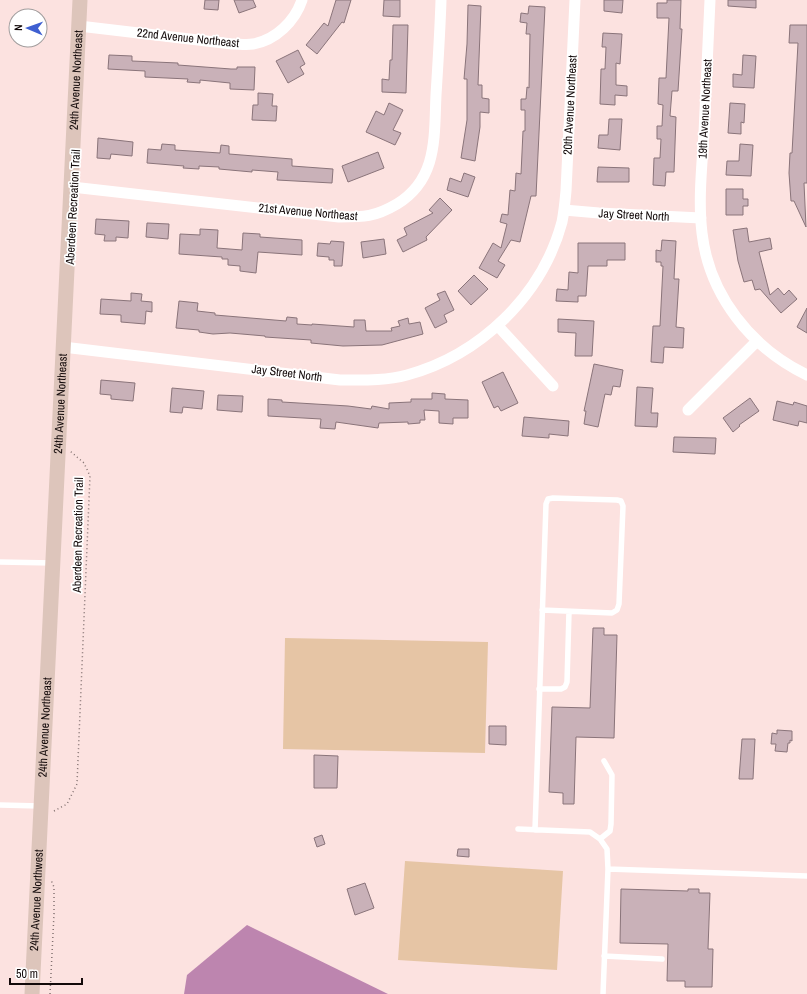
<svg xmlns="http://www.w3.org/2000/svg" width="807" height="994" font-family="'Archivo Narrow',sans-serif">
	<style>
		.green { fill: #e6c5a5 }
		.water { fill: #bd85af }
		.building { fill: #c9b1b8; stroke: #8a747a }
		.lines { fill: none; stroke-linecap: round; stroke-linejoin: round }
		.path { stroke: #837271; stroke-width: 1.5; stroke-dasharray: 1 3; stroke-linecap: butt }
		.service { stroke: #fff; stroke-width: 5.5 }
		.minor { stroke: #fff; stroke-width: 11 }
		.secondary { stroke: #ddc5bb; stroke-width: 15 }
		.labels { text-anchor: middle; stroke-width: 3.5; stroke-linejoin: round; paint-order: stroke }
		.street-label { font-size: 12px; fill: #130a0a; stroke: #fff }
	</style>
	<rect width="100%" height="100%" fill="#fce2e0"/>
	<path class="green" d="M285 638 488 642 485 753 283 749Z
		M405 861 563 871 557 970 398 960Z"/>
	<path class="water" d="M247 925 388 994H184L187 975Z"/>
	<path class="building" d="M205 0H219L218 10 204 9Z
		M234 0H253L256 7 239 13Z
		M336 0H351L344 23 342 22 317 54 306 45 324 23 328 26Z
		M384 0H400V17L383 16Z
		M604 0H623L622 13 604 11Z
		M667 0H681L680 29H682L678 91H672L670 116 676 117 674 172H666L665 186 653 185 654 158H660L661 139H657V126H662L663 105 658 104 659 78H666L669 18H657V3H667Z
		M728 0H756V8L728 6Z
		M468 5 481 6 478 85H482V98L489 99V113L480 112V127L475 161 461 158 467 120V79H464L467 44Z
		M529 6 545 7 536 196H531L520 242 511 240 498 261 505 265 497 278 479 268 493 243 501 248 507 224 500 222 502 214 508 215 510 190 515 191 516 173 521 174 523 131H525V110H521V99H526L527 87 529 88 530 34H526L527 23 520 22 521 13 528 14Z
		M393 25H408L406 93 382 92V79L389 80 390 60H392Z
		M790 25H807V183H804L806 227 794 201H791L789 173 790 153H792L798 43H789Z
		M603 33 622 34 620 64 616 63V85L627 86V96L615 95V105L600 104 601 69H605L606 47H602Z
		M298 50 305 64 300 67 304 74 288 83 276 61Z
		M109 55 132 56V61L178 63V65L231 69H237V67H255L254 90 230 89V83L200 80V83L187 82 188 79 145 77V71L108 69Z
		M743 55 756 56 754 88 733 87V74L742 75Z
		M258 93 273 94 272 106H277L276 121 252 120 253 105H258Z
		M389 103 403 110 393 130 401 133 395 145 366 132 376 111 384 115Z
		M730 103 745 104 744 123 741 122V134L728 133Z
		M609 119H622L620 150 598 148 599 135H608Z
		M98 138 133 142 132 156 111 154 110 159 97 158Z
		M162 144 175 145V150L220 153 221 145 229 146V154L292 159V166L333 169 332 183 277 180 278 172 252 170V172L219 169V167L199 166V169L183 168 184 166 147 163 148 149 161 150Z
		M740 144 753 145 751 176 726 175 727 161H739Z
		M378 152 384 168 348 182 342 166Z
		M598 167 629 168V182H597Z
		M464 173 475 177 468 197 447 190 450 178 461 182Z
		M726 189H743V199H748V206H743V215H726Z
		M440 198 452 210 426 237 427 240 403 252 397 240 407 235 404 228 433 213 429 210Z
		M96 219 129 221 128 238 116 237V241H104L105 235 95 234Z
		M147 223 169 224 168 239 146 237Z
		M747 228 749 242 770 238 772 249 759 252 770 295 778 288 784 295 789 290 797 299 781 313 760 289 755 290 752 280 744 282 738 261 733 230Z
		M200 229 218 230 217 248 242 250 243 233 260 234V237L302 240V255L258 252 256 273 240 271V266L228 265V259H222V257L179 254 180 234 200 235Z
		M384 239 386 254 363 258 361 242Z
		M662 240 676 241 674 279H679L676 327 684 328 683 348 664 347 663 363 651 362 653 326H660L663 266H661V262H656V250L661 251Z
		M331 241 344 242 342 266H334V260H329V257L317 256 318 243 330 244Z
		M578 243H625V260H607V266H588L586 296H578V302L556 301 557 289 568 290 569 272 578 273Z
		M474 275 488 289 471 305 458 291Z
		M445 291 454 310 444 315 447 322 435 328 425 308 440 300 437 294Z
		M131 293 142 294 141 301 152 302V312L146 311 145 324 121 322V315L100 314 101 299 131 301Z
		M179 301 198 303 197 311 215 313V315L286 321 287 317 297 318V324L312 325V324L354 327V320H365L366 331H392L391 328 400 326 398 321 408 318 409 324 420 322 423 334 382 345 343 346 311 343V340L265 337V336L230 333 213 334 199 332V330L176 328Z
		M807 308V333L797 327Z
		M558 319 594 321 592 356H575L576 333 558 332Z
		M594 364 623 370 620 387 613 386 611 395 605 394 598 427 584 424 586 411H584Z
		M503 372 518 403 501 411 498 406 494 408 482 382Z
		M101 380 135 383 133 401 111 399V395L100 394Z
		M637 387 653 388 651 413H658L657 427 635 426Z
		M172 388 204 391 202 409 183 407 182 413 170 412Z
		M432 393 445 394V399L468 400V418H453V424L439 423V411L424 410 425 420H420V423L408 424V422L379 423 378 428 336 422 335 429 320 428 321 419 268 416V399L282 400V402L348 406 371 409 372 406 389 409V403L411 402V399H432Z
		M218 395 243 396 242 412 217 410Z
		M750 398 759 411 739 425 740 426 733 432 723 418Z
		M777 401 793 405 794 402 807 406V423L799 421 798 426 773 420Z
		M524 417 569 421 568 436 549 434V438L522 436Z
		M674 437 716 438 715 454 673 452Z
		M593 628H604V635H617L614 738 576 737 574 804H563V793L549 792 552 707 590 708Z
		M489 726H506V745L489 744Z
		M777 730 792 731V741L790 740V743H788L787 752 775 751 776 744H771L772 733 777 734Z
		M742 739H755L753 779H739Z
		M314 755 338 756 337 788H314Z
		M322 835 325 844 317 847 314 838Z
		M458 849H469V857L457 856Z
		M365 883 374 908 355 915 347 889Z
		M621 889 688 891V889H699V893H710L708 949H713L712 987H685V981H667L668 944 620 943Z"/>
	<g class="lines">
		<path class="path" d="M54 811 67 804 77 784 90 476 84 463 70 451
			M50 994 54 914V887L51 880"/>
		<path class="service" d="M0 562 53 563
			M539 689H561L565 687 567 682 569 612
			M0 805 40 806
			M518 829 590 832 600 839 607 849 608 869
			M535 830 546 504 548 499 553 498 617 500 621 501 623 506 619 604 617 610 612 613 542 610
			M600 839 610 831 611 824 612 775 604 761
			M604 956 662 959
			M603 994 608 869 807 876"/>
		<path class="minor" d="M710 0C708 44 706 89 704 133 702 166 698 200 702 233 709 295 751 348 807 375
			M79 26 232 44C239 44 247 45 253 44 276 40 295 21 302 0
			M72 187 339 217C364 217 375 217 397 204 438 179 434 137 436 95 438 63 440 32 441 0
			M564 210 599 213 701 218
			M498 326 553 386
			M63 347 340 380C362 380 385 381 407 375 480 355 542 296 562 222 564 212 565 202 566 191L575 0
			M688 410 757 341"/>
		<path class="secondary" id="s1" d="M32 994 80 0"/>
	</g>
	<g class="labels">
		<g class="street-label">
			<text transform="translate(188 38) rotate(6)" y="4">22nd Avenue Northeast</text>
			<text dy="4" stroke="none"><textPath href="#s1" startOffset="915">24th Avenue Northeast</textPath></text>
			<text transform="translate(570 105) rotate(-87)" y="4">20th Avenue Northeast</text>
			<text transform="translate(705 109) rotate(-87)" y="4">19th Avenue Northeast</text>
			<text transform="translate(73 207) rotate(-87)" y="4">Aberdeen Recreation Trail</text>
			<text transform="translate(308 212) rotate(5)" y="4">21st Avenue Northeast</text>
			<text transform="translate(634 215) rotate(3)" y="4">Jay Street North</text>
			<text transform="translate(287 373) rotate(7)" y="4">Jay Street North</text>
			<text dy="4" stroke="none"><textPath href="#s1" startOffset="591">24th Avenue Northeast</textPath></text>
			<text transform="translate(78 535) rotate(-89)" y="4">Aberdeen Recreation Trail</text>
			<text dy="4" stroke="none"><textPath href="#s1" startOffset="267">24th Avenue Northeast</textPath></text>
			<text dy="4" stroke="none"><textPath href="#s1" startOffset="94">24th Avenue Northwest</textPath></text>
		</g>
	</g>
	<g transform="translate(28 28) rotate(272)"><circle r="19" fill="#ffffff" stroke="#a19d9d"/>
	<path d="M0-3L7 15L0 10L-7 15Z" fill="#3e5fd1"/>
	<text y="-6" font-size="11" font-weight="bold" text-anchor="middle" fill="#130a0a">N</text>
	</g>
	<path d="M10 978v6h72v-6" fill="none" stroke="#130a0a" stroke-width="2"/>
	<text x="16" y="978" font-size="12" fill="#130a0a" stroke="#ffffff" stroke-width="3" paint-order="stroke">50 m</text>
</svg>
